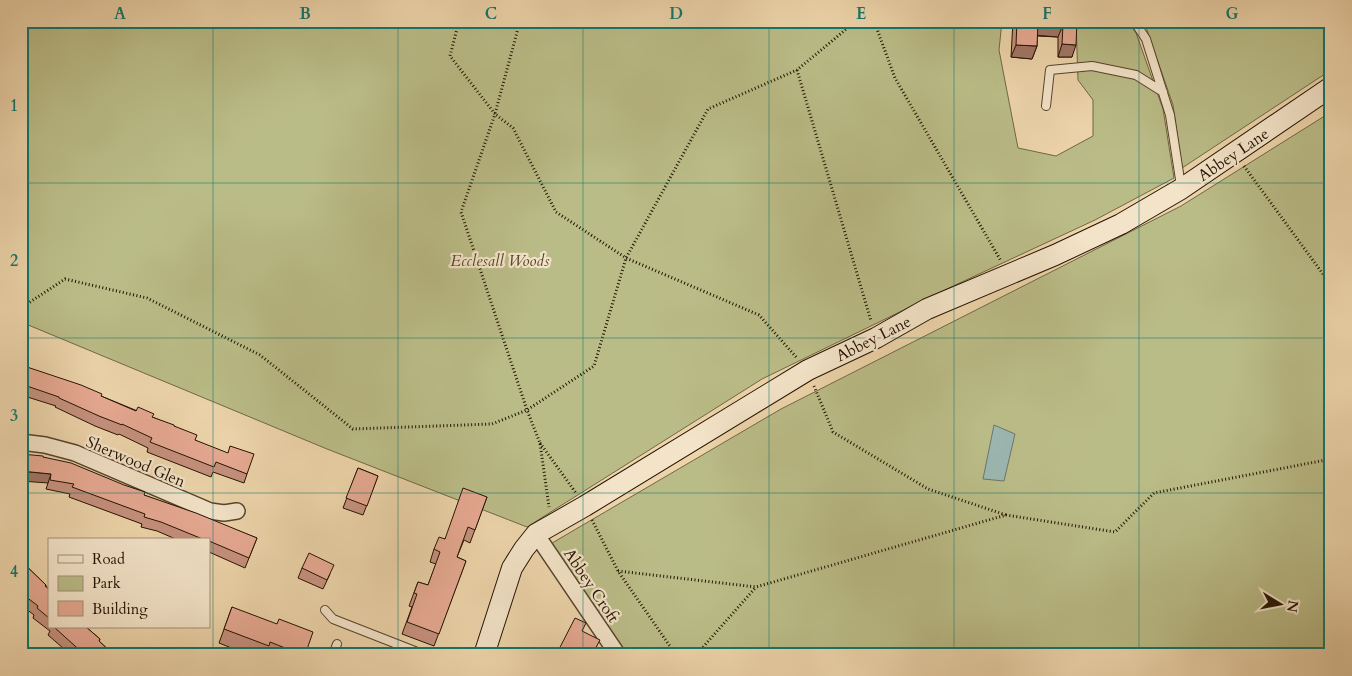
<svg xmlns="http://www.w3.org/2000/svg" width="1352" height="676" font-family="Cardo,serif">
	<style>
		.green { fill: #babc87; stroke: #706744 }
		.water { fill: #9bb7b1; stroke: #6c756b }
		.lines { fill: none; stroke-linecap: round; stroke-linejoin: round }
		.lane-casing { stroke: #57422c; stroke-width: 10 }
		.street-casing { stroke: #57422c; stroke-width: 18 }
		.secondary-casing { stroke: #251202; stroke-width: 22 }
		.path { stroke: #251202; stroke-width: 3; stroke-dasharray: 1 2.5; stroke-linecap: butt }
		.lane { stroke: #f3e3c8; stroke-width: 8 }
		.street { stroke: #f3e3c8; stroke-width: 15 }
		.secondary { stroke: #f3e3c8; stroke-width: 20 }
		.wall { fill: #c6917e; stroke: #251202 }
		.shaded-wall { fill: #a17666; stroke: #251202 }
		.building { fill: #e6a992; stroke: #251202 }
		.grid { fill: none; stroke: #0f766e; stroke-width: 1; stroke-opacity: 0.55 }
		.labels { text-anchor: middle; stroke-width: 4.5; stroke-linejoin: round; paint-order: stroke }
		.street-label { font-size: 16px; fill: #251202; stroke: #f3e3c8 }
		.park-label { font-size: 16px; font-style: italic; fill: #52452a; stroke: #f3e3c8 }
		.neatline { fill: none; stroke: #0f766e; stroke-width: 2 }
		.grid-label { font-size: 16px; text-anchor: middle; font-weight: bold; fill: #0f766e }
	</style>
	<rect width="100%" height="100%" fill="#edd4aa"/>
	<filter id="stains"><feTurbulence type="fractalNoise" baseFrequency=".004" numOctaves="4"/><feColorMatrix values="0 0 0 0 .2 0 0 0 0 .09 0 0 0 0 .02 0 0 0 .5 -.17"/></filter>
	<radialGradient id="worn" r=".72"><stop offset=".6" stop-color="#630" stop-opacity="0"/><stop offset="1" stop-color="#630" stop-opacity=".3"/></radialGradient>
	<path class="green" d="M21 21H1002L999 50 1018 148 1056 156 1093 136V100L1078 80 1076 21H1127L1136 33 1163 109 1174 178 1095 220 949 288 762 379 527 527 327 449 21 322Z
		M1142 21H1331V70L1182 168 1173 105 1146 27Z
		M1331 112V655H627L547 546 781 409 1181 206Z"/>
	<path class="water" d="M994 425 1015 434 1004 481 983 479Z"/>
	<g class="lines">
		<g class="lane-casing">
			<path id="lane" d="M1134 21 1146 39 1170 115 1181 186
				M1046 106 1050 70 1092 66 1136 75 1163 92
				M325 610 333 619 425 655
				M333 655 337 644"/>
		</g>
		<g class="street-casing">
			<path id="street" d="M21 442 45 445 75 453 210 511 224 513 237 511
				M536 534 618 655"/>
		</g>
		<g class="secondary-casing">
			<path id="secondary" d="M484 655 512 568 524 549 536 534 585 506 808 370 876 338 927 309 1055 255 1121 224 1181 189 1331 87"/>
		</g>
		<path class="path" d="M459 21 450 56 495 114 461 212 527 410 540 443 549 507
			M520 21 495 114 513 128 556 212 626 258 759 315 797 358
			M874 21 895 78 1001 261
			M797 70 871 321
			M1244 166 1331 285
			M21 308 65 279 147 298 260 355 353 429 492 424 527 410 594 366 626 258 708 109 797 70 856 21
			M814 386 833 432 928 489 1006 515
			M540 443 576 493
			M592 520 618 571 676 655
			M618 571 756 587 1006 515 1115 532 1154 493 1331 459
			M696 655 756 587"/>
		<use href="#lane" class="lane"/>
		<use href="#street" class="street"/>
		<use href="#secondary" class="secondary"/>
	</g>
	<path class="wall" d="M1013 21H1077L1072 57H1058V37L1037 36V46L1032 59 1011 57Z
		M21 365 101 396 174 426 247 474 244 483 213 472 211 477 147 452 148 448 119 434 118 435 95 426 55 407 56 406 21 395Z
		M43 457 144 495 257 538 245 568 209 552V540H178L157 531 141 527 142 524 69 497 70 494 46 489 48 483Z
		M358 468 378 476 363 515 343 508Z
		M487 497 470 543 464 540 457 557 466 561 434 646 402 634 412 607 409 606 418 582 428 585 436 564 430 562 434 549Z
		M21 561 46 585V587L49 589V627H86L100 639 99 641 114 655H71L48 635 50 631 33 618 34 615 21 605Z
		M302 568 330 574 323 589 298 578Z
		M232 607 305 655H249L219 643Z"/>
	<path class="shaded-wall" d="M1038 23 1063 25 1058 37 1033 35Z
		M1062 44 1076 45 1072 57H1058Z
		M1016 45 1037 46 1032 59 1011 57Z
		M24 385 21 393V386Z
		M21 471 51 474 48 483 21 481Z"/>
	<path class="building" d="M1017 21H1077L1076 45 1062 44 1063 25 1038 23 1037 46 1016 45Z
		M21 365 81 385 102 394 101 396 136 411 138 407 154 414 152 417 174 425V426L197 435 195 440 228 453 230 446 254 454 247 474 216 462 214 467 150 442 152 438 122 424V425L99 416 59 398V397L24 385 21 386Z
		M21 454 43 456V457L71 463 124 485 145 492 144 495 196 513 257 538 249 558 209 541V540H205L161 522 144 517 145 514 72 487 74 484 50 480 51 474 21 471Z
		M358 468 378 476 367 506 346 498Z
		M463 488 487 497 475 530 468 527 457 557 466 561 439 634 407 622 417 594 414 593 418 582 428 585 440 552 434 549 439 537 445 539Z
		M309 553 334 565 327 580 302 568Z
		M21 561 46 585 45 586 49 589V618L37 608 38 606 21 593Z
		M232 607 277 624 279 619 313 632 305 655H303L270 642 269 646 224 629Z
		M575 618 586 623 582 631 600 640 592 655H556Z
		M54 627H86L100 639 99 641 114 655H85Z"/>
	<path class="grid" d="M213 21V655M398 21V655M583 21V655M769 21V655M954 21V655M1139 21V655M21 183H1331M21 338H1331M21 493H1331"/>
	<g class="labels">
		<g class="street-label">
			<text transform="translate(1233 154) rotate(-34)" y="6">Abbey Lane</text>
			<text transform="translate(873 338) rotate(-27)" y="6">Abbey Lane</text>
			<text transform="translate(136 461) rotate(23)" y="6">Sherwood Glen</text>
			<text transform="translate(592 585) rotate(56)" y="6">Abbey Croft</text>
		</g>
		<g class="park-label">
			<text x="500" y="266">Ecclesall Woods</text>
		</g>
	</g>
	<rect width="1352" height="676" fill="none" stroke="#edd4aa" stroke-width="55"/>
	<rect x="48" y="538" width="162" height="90" fill="#f3e3c8" stroke="#a18f79"/>
	<rect x="58" y="555" width="25" height="8" fill="#f3e3c8" stroke="#a18f79"/>
	<text x="92" y="564" font-size="15" fill="#251202">Road</text>
	<rect x="58" y="576" width="25" height="15" fill="#babc87" stroke="#a18f79"/>
	<text x="92" y="588" font-size="15" fill="#251202">Park</text>
	<rect x="58" y="601" width="25" height="15" fill="#e6a992" stroke="#a18f79"/>
	<text x="92" y="614" font-size="15" fill="#251202">Building</text>
	<g transform="translate(1280 604) rotate(100)" stroke="#f3e3c8" stroke-width="4" paint-order="stroke">
	<path d="M0-4L9 19L0 12L-9 19Z" fill="#251202"/>
	<text y="-8" font-size="14" font-weight="bold" text-anchor="middle" fill="#251202">N</text>
	</g>
	<rect x="28" y="28" width="1296" height="620" class="neatline"/>
	<g class="grid-label">
		<text x="120" y="19">A</text>
		<text x="305" y="19">B</text>
		<text x="491" y="19">C</text>
		<text x="676" y="19">D</text>
		<text x="861" y="19">E</text>
		<text x="1047" y="19">F</text>
		<text x="1232" y="19">G</text>
		<text x="14" y="111">1</text>
		<text x="14" y="266">2</text>
		<text x="14" y="421">3</text>
		<text x="14" y="577">4</text>
	</g>
	<rect width="100%" height="100%" filter="url(#stains)"/>
	<rect width="100%" height="100%" fill="url(#worn)"/>
</svg>
